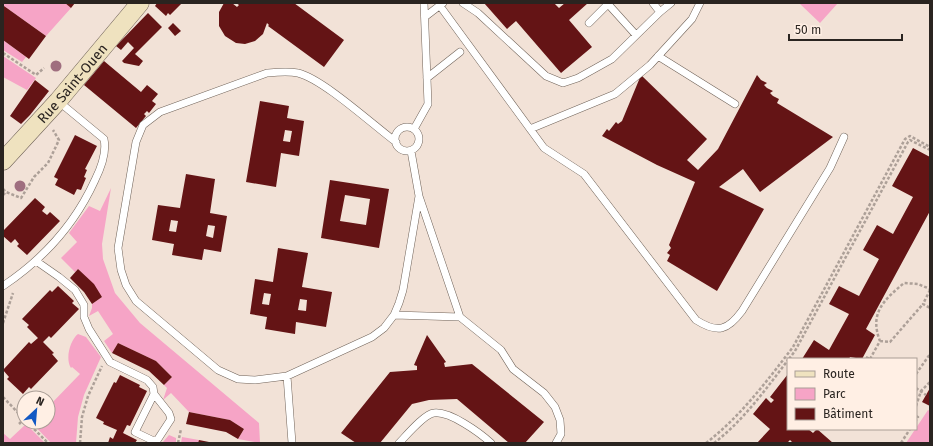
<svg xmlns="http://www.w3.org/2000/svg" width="933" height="446" font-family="'Fira Sans',sans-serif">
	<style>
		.green { fill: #f6a4c6 }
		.building { fill: #641415; fill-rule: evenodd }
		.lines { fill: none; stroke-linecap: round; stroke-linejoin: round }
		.lane-casing { stroke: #706359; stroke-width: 8 }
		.secondary-casing { stroke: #706359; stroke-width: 19 }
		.path { stroke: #ada098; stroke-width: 2.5; stroke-dasharray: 3 2; stroke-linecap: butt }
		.lane { stroke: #fff; stroke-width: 7 }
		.secondary { stroke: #efe2bf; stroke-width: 18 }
		.tree { fill: #9f6e7f }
		.labels { text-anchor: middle; stroke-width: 4; stroke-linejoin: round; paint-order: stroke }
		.street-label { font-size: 14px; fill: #2a2420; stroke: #ffefe4 }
	</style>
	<rect width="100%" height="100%" fill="#f2e2d7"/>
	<path class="green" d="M3 3H65L71 8 46 36 4 6 3 8Z
		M799 3H838L820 23Z
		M3 40 26 57 22 62 3 50Z
		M3 56 36 78 27 90 3 77Z
		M111 188 102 244 103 259 115 293 140 323 259 423 260 443 238 439 244 429 230 420 189 412 171 393 163 400 167 388 164 385 172 377 156 361 118 343 112 353 104 341 113 334 98 311 89 316 92 308V304L102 297 78 269 75 272 61 258 77 242 69 233 89 206 100 211Z
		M78 334 86 337 101 357 84 395 78 417 76 443H51L31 422H48V407L80 374 72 367 71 368C65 359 70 340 78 334Z
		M928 410 930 411V443H906Z
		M26 424 45 443H3V433L10 439Z
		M169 435 176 438V443H162Z
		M182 437 199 440 198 443H181Z"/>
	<path class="building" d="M65 3H75L71 8Z
		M157 3H182L170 15 168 13 166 16 155 6Z
		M224 3H232L237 7 239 5 236 3H294L344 40 324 67 268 26 269 25 267 23 263 34 255 41 245 44 236 43 225 36 219 26V12Z
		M484 3H554L559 8 565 3H588L569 20 592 47 561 73 516 21 507 29Z
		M4 6 46 36 29 59 3 40Z
		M148 13 162 27 135 54 143 61 139 66 124 63 122 61 134 48 128 42 121 50 116 46Z
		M173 23 181 31 175 36 168 28Z
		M104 61 141 92 147 85 158 94 152 101 156 104 149 113 147 111 144 114 146 116 136 128 84 85Z
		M641 75 707 139 687 160 698 170 718 149 757 75 761 80 767 83 764 85 767 88 773 91 770 93 773 96 779 99 777 103 833 137 760 192 743 169 719 187 764 209 717 291 667 261 670 255 667 253 671 248 669 245 695 182 657 165 602 136 607 129 609 131 616 122 618 124 622 121Z
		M35 80 49 91 30 115 21 124 10 116Z
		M260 101 289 106 287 118 304 121 299 156 281 153 276 187 246 182ZM285 130 292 131 290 142 283 141Z
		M75 135 97 146 85 169 87 170 84 177 86 178 81 190 77 189 74 195 55 185 58 179 54 177Z
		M913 148 930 157V211L866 329 875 335 862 359 850 357 849 359H802L814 340 829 350 849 314 829 304 839 286 859 296 879 259 863 250 877 225 893 234 913 197 892 186Z
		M186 174 215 179 210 213 227 216 221 252 204 249 202 260 172 255 174 244 152 240 158 205 180 208ZM171 220 178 221 176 232 169 231ZM208 225 215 226 213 238 206 236Z
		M330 180 389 189 379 248 321 238ZM345 195 370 199 366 225 340 221Z
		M35 198 45 207 42 211 47 215 50 212 60 221 27 255 17 246 19 244 15 239 11 243 3 236V231Z
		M278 248 308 253 302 287 332 292 326 327 296 322 295 334 265 329 267 317 250 314 255 279 273 282ZM264 293 271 294 269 305 262 304ZM300 299 307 300 306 311 298 310Z
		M78 269 94 284 102 297 92 304 84 292 70 278Z
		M58 286 74 301 72 303 79 309 51 338 49 336 43 342 54 353 52 354 58 361 31 389 29 387 23 394 7 379 9 377 3 370 29 342 31 344 38 338 27 327 29 325 22 319 50 290 52 292Z
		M427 335 446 362 444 363 445 367 472 364 544 422 525 443H509L457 399 429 400 412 404 380 443H356L341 433 390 372 417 370V366L414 365Z
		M118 343 156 361 172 377 164 385 149 371 112 353Z
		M788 374V429H808L813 433 817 429 833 443H793L790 440 787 443H757L770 429 753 414 766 398 771 403 774 400 770 397Z
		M120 375 140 385 139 387 147 391 130 426 127 425 123 433 137 440 135 443H108L110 437 113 439 117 430 103 424 104 422 96 418 114 382 116 383Z
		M930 388V406L922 402Z
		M189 412 230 420 244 429 238 439 226 432 186 424Z
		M199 440 209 442V443H198Z"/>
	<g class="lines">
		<g class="lane-casing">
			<path id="lane" d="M463 3 478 13 546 76 563 83 578 78 612 59 660 12
				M653 3 660 12 671 3
				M608 4 636 35
				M440 6 544 148 584 174 696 320C718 334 728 330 742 311L830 168 844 137
				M426 16 443 3
				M589 23 609 3
				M658 56 735 104
				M427 78 460 52
				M395 139a12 12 0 1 1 24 0a12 12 0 1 1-24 0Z
				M414 129 428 104 424 3
				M530 129 615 94 650 65 692 19 700 3
				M396 142C373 125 323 79 298 73 288 71 278 72 267 73L160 112 143 125 136 142 118 248 121 270 126 285 136 301 218 370 238 379 255 380 287 376 372 337 384 328 394 315 399 303 403 290 419 196
				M411 151 419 196 460 317 501 350 513 369 544 393 555 407 560 420 561 434 556 443
				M36 261 59 277 75 290 84 305V317L89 329 110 362 147 380 153 387 154 394 169 413 171 419 156 442 135 432 154 394
				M3 286C42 260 75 224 95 180 101 168 107 153 104 139L58 101
				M394 315 460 317
				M287 376 292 443
				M399 443C406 436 424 414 434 413 450 411 480 433 491 443"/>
		</g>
		<g class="secondary-casing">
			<g id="secondary">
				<path id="s1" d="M3 161 58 101 140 3"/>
			</g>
		</g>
		<path class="path" d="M3 53 36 75 44 68
			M3 189 6 192
			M3 195 6 192 21 198 34 177 48 163 59 140 53 130
			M930 290 923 304 930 308
			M3 323 13 293
			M880 341 890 342 923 304
			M866 357 870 359
			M789 359 795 351 908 142 910 140 930 150
			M870 359 880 341C869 313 884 300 904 283L918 284 930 289
			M916 374 930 354
			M916 388 926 395
			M3 397 24 419
			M29 398 32 395
			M916 406 921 391 930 382
			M17 411 24 403
			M916 416 918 417 916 420
			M27 422 48 443
			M19 424 24 419
			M80 443 82 417 88 396 102 366
			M178 443 181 429
			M706 443C740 417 767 381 793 347L905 139 910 136 930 147
			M714 443C743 421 766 389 788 360
			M901 443 910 429"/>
		<use href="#lane" class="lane"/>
		<use href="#secondary" class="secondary"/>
	</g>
	<g class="tree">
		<circle cx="56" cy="66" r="5.5"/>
		<circle cx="20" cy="186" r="5.5"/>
	</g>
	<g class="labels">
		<g class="street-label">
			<text dy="5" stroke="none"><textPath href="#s1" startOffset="104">Rue Saint-Ouen</textPath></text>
		</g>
	</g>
	<rect width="933" height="446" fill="none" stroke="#2a2420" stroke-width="8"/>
	<rect x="787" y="358" width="130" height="72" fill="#ffefe4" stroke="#aa9e96"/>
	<rect x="795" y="371" width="20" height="6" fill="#efe2bf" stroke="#aa9e96"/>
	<text x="823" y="378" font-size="12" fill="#2a2420">Route</text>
	<rect x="795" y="388" width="20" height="12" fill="#f6a4c6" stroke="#aa9e96"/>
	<text x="823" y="398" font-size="12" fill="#2a2420">Parc</text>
	<rect x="795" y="408" width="20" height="12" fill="#641415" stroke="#aa9e96"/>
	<text x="823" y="418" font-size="12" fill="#2a2420">Bâtiment</text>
	<g transform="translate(36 410) rotate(26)"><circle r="19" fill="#ffefe4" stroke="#aa9e96"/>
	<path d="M0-3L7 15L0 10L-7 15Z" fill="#1258c3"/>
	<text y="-6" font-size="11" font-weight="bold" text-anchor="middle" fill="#2a2420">N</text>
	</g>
	<path d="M789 34v6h113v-6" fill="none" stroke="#2a2420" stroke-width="2"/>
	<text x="795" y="34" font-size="12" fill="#2a2420" stroke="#ffefe4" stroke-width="3" paint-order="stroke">50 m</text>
</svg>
